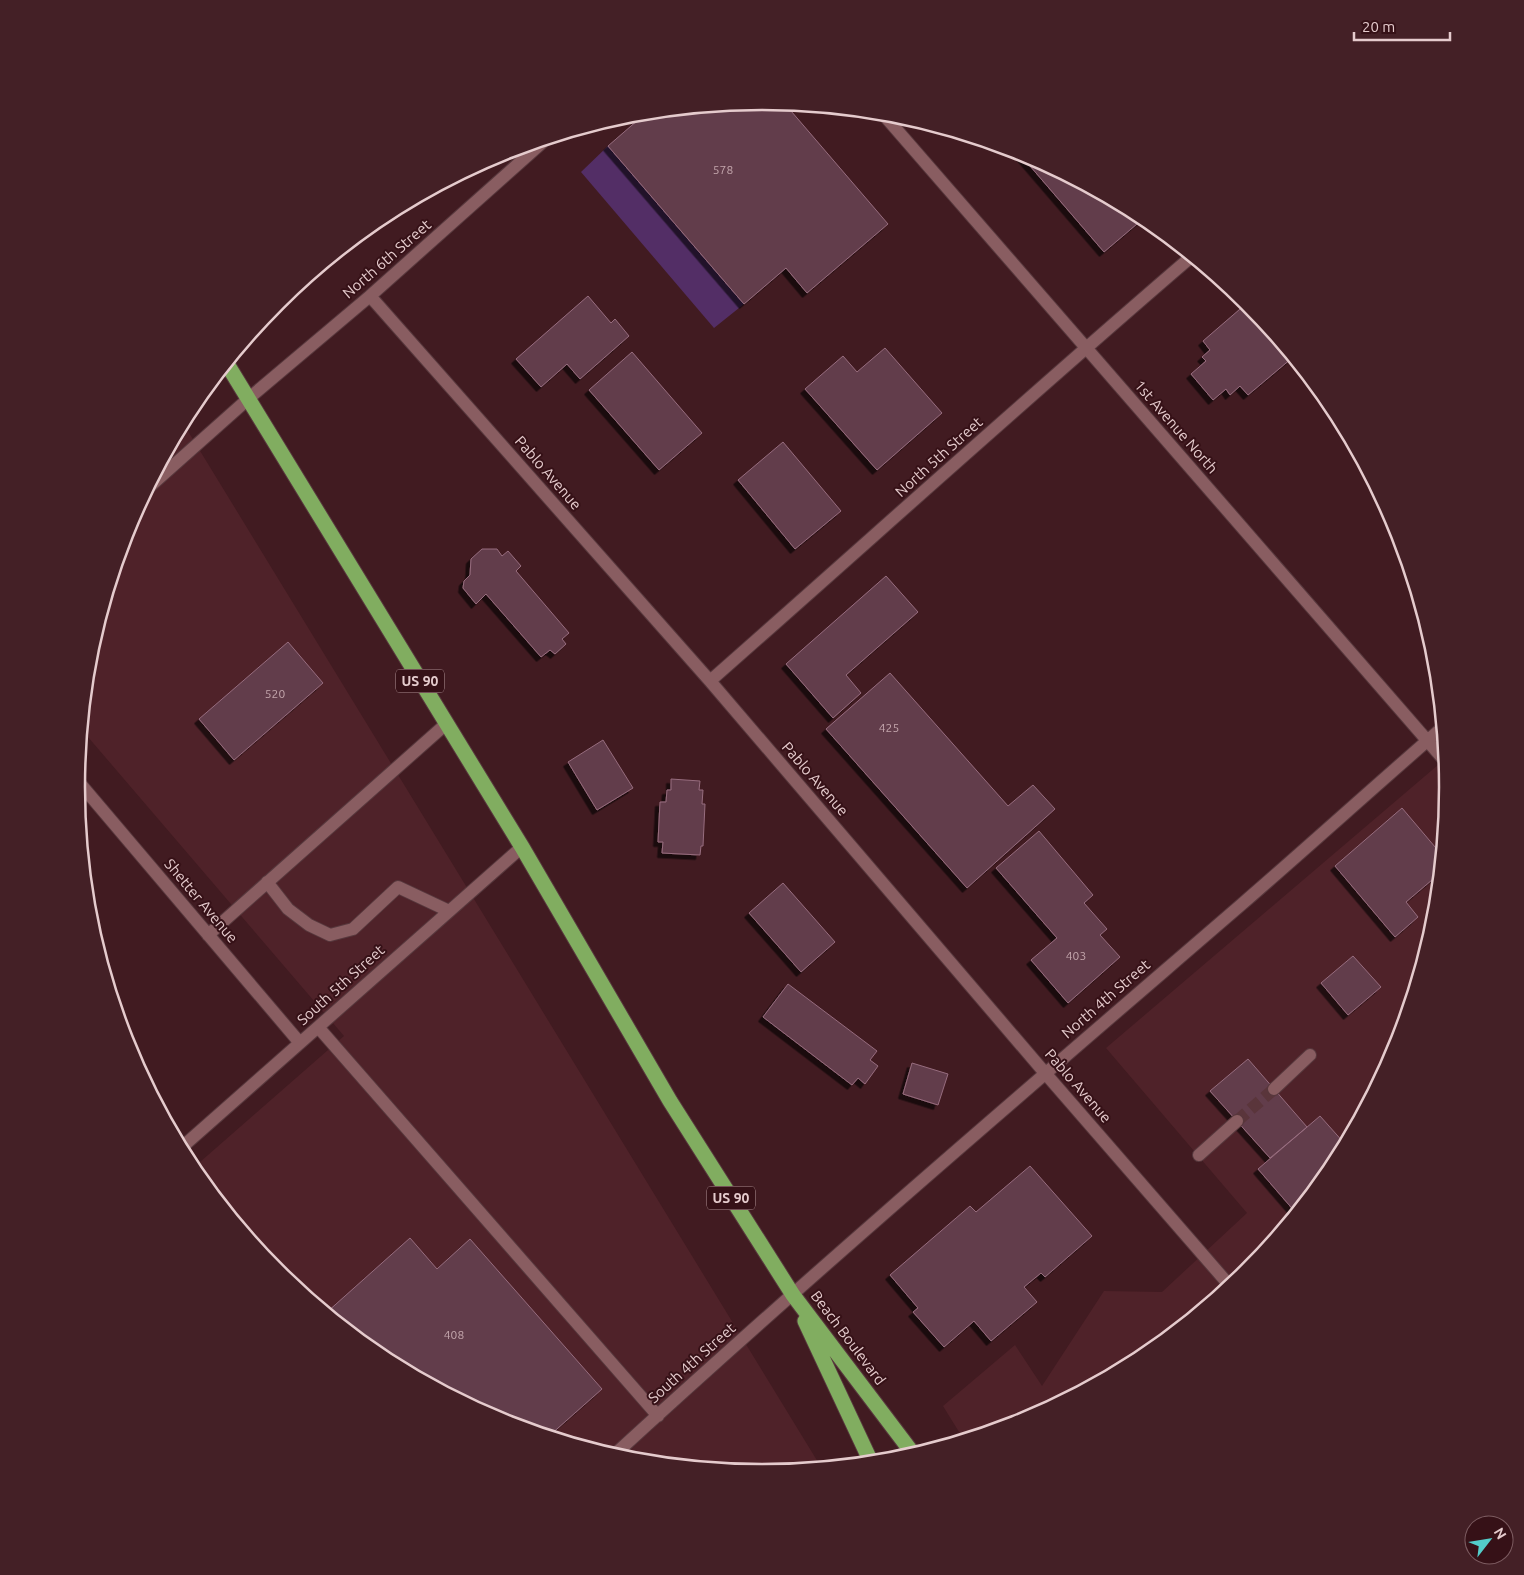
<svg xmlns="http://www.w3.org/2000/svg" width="1524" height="1575" font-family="Ubuntu,sans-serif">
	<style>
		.built { fill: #4f2229 }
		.green { fill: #532e66 }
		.building { fill: #623c4c; stroke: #976d7e; filter: url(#shadow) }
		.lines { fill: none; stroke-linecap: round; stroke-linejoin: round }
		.minor-tunnel { stroke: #5a353b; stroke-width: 12; stroke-dasharray: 12 6; stroke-linecap: butt }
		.minor-casing { stroke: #57383d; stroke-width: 14 }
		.highway-casing { stroke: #57383d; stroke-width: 17 }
		.minor { stroke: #895d61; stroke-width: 12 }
		.highway { stroke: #81ad60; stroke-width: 15 }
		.labels { text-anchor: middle; stroke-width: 4; stroke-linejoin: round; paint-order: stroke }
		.number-label { font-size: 12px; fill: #c4a7ad }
		.shield { fill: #361117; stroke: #b09396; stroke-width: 1 }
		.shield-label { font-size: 14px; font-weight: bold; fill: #e5cbcd }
		.street-label { font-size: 15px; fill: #e5cbcd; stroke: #361117 }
		.rim { fill: none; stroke: #e5cbcd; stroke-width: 2.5 }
	</style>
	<defs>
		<filter id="shadow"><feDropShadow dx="-4.5" dy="4.5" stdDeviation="0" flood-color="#0009"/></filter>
	</defs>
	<rect width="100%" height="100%" fill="#411b21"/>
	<path class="built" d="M183 423 821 1467 762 1473 628 1460 499 1421 381 1358 277 1272 192 1169 344 1036 82 730 89 653 129 525Z
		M1445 759 1448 788 1435 922 1395 1050 1332 1169 1247 1273 1143 1358 1024 1421 964 1440 943 1406 1015 1345 1042 1386 1104 1291 1162 1292 1247 1213 1106 1048Z"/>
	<path class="green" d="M608 146 744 304 714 328 581 172Z"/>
	<path class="building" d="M762 102 785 104 888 224 807 293 786 268 744 304 608 146 646 113Z
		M1018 152 1025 154 1144 218 1104 252Z
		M588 296 611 323 615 319 629 336 580 379 567 364 541 387 516 359Z
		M1247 303 1292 358 1248 395 1240 386 1230 395 1226 389 1213 400 1191 374 1206 361 1202 357 1210 350 1203 341Z
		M885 348 942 413 877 470 805 389 843 356 857 372Z
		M632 352 702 433 659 470 589 390Z
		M783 442 841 511 795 549 738 480Z
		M482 549H497L502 556 508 551 521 566 516 571 569 633 562 639 566 644 555 654 550 650 541 657 486 594 476 604 463 588 464 581 470 575 471 559Z
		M886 576 918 612 846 675 861 693 833 718 786 664Z
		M288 642 323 683 234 760 199 719Z
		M890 673 1008 806 1033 785 1055 809 967 888 826 729Z
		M603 740 633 788 597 810 568 762Z
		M671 779 700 781 699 790H703L702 804H705L703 846H701L700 855 662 853 663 842H658L660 802H666L667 790H671Z
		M1402 808 1441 854 1439 874 1406 902 1418 917 1395 937 1335 866Z
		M1039 831 1093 895 1084 903 1107 929 1100 935 1120 957 1068 1003 1031 960 1057 938 996 868Z
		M783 883 835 942 801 972 749 913Z
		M1353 956 1381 987 1348 1015 1321 983Z
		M788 984 877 1051 870 1060 878 1066 865 1084 858 1078 852 1085 763 1017Z
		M1248 1059 1307 1127 1270 1158 1210 1091Z
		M912 1063 948 1074 938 1105 903 1094Z
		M1320 1116 1345 1144 1332 1169 1296 1213 1258 1169Z
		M1030 1166 1092 1236 1045 1277 1041 1273 1024 1287 1037 1302 991 1341 974 1321 944 1347 913 1312 918 1308 890 1275 970 1206 976 1212Z
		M410 1238 437 1269 470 1239 602 1389 549 1436 499 1421 381 1358 326 1313Z"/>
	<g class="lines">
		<path class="minor-tunnel" d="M1237 1121 1274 1089"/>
		<g class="minor-casing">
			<path id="minor" d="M883 114 1445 761
				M370 296 710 681 1045 1073 1230 1286
				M148 488 248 399 370 296 545 140
				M710 681C870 540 1029 396 1191 257
				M77 780 300 1043
				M267 882 288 909 309 925 330 935 353 929 398 887 449 911
				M208 935 446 724
				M318 1027 658 1416
				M1274 1089 1310 1055
				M181 1148 522 847
				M1199 1155 1237 1121
				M613 1456C819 1267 1031 1086 1242 904 1309 846 1375 786 1442 728"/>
		</g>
		<g class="highway-casing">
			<path id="highway" d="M227 364 522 847 670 1101 793 1295 914 1455
				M805 1321 871 1462"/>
		</g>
		<use href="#minor" class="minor"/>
		<use href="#highway" class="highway"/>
	</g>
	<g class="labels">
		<g class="number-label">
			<text x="723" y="174">578</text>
			<text x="275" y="698">520</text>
			<text x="889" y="732">425</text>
			<text x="1076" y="960">403</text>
			<text x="454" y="1339">408</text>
		</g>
		<g class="shield">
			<rect x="396" y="669.5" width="48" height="23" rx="4"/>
			<rect x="707" y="1186.5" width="48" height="23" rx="4"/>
		</g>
		<g class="shield-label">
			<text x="420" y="686">US 90</text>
			<text x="731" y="1203">US 90</text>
		</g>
		<g class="street-label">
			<text transform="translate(387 259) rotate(-41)" y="5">North 6th Street</text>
			<text transform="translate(1176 427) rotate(49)" y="5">1st Avenue North</text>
			<text transform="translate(939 457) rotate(-42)" y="5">North 5th Street</text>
			<text transform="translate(548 473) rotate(49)" y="5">Pablo Avenue</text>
			<text transform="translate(815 779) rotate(49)" y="5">Pablo Avenue</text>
			<text transform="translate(201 901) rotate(50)" y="5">Shetter Avenue</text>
			<text transform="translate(341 985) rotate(-42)" y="5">South 5th Street</text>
			<text transform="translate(1106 999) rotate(-41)" y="5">North 4th Street</text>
			<text transform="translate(1078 1086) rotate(49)" y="5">Pablo Avenue</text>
			<text transform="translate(848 1338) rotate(53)" y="5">Beach Boulevard</text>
			<text transform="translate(692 1363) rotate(-42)" y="5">South 4th Street</text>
		</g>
	</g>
	<path d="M0 0H1524V1575H0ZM85 787a677 677 0 1 1 1354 0a677 677 0 1 1-1354 0Z" fill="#442026" fill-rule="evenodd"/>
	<path class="rim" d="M85 787a677 677 0 1 1 1354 0a677 677 0 1 1-1354 0Z"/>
	<g transform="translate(1489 1540) rotate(59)"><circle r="24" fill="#361117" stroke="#7c5b60"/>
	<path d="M0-4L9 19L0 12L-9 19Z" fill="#53cdca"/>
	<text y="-8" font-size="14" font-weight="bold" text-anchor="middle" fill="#e5cbcd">N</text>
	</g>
	<path d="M1354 32v8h96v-8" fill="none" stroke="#e5cbcd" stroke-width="2.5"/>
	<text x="1362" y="32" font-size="15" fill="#e5cbcd" stroke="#361117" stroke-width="4" paint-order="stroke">20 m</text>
</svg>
